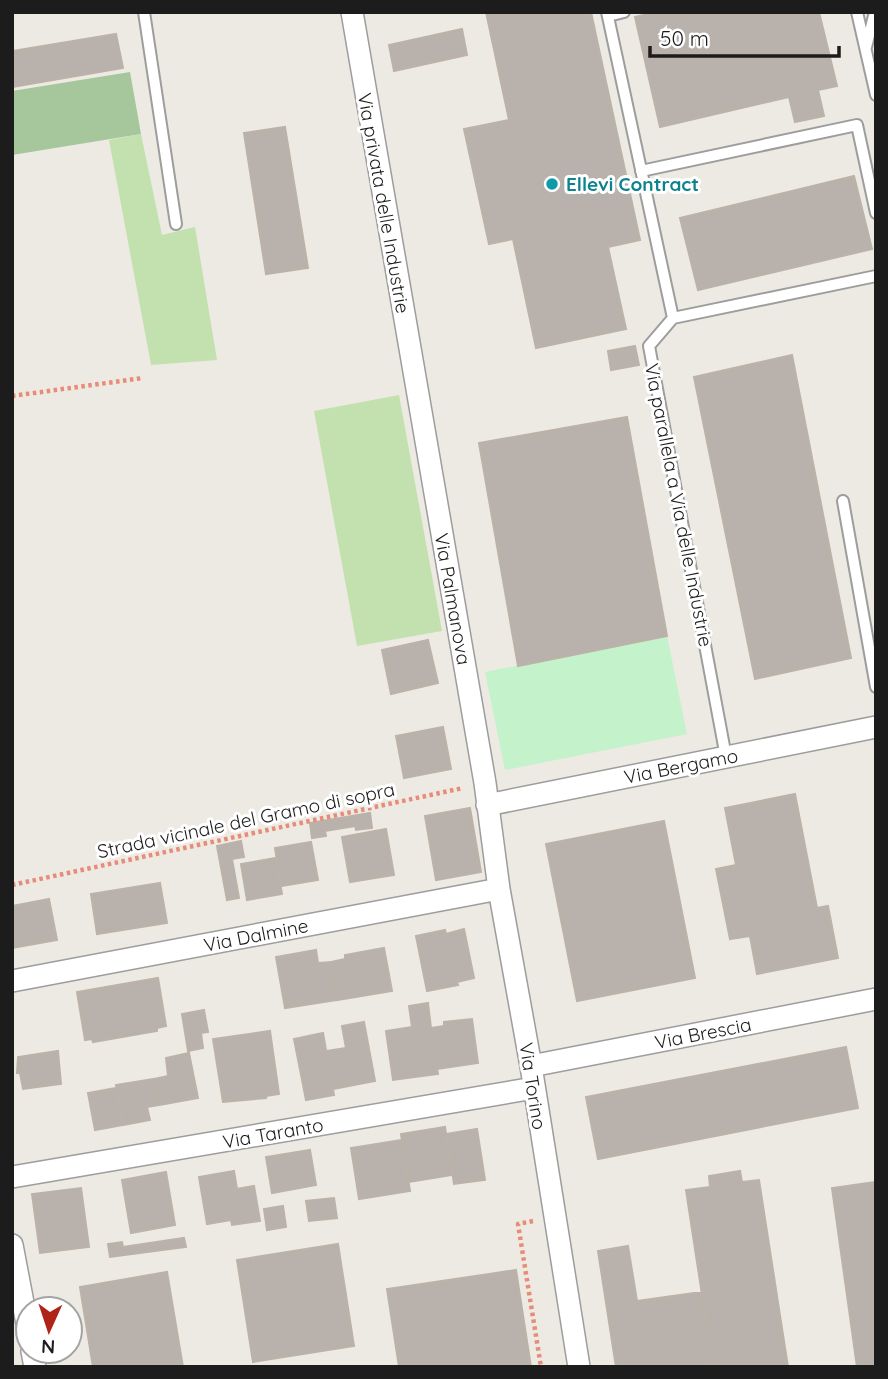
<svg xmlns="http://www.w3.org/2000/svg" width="888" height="1379" font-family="Quicksand,sans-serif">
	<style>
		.grass { fill: #c3e1ae }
		.forest { fill: #a6c69c }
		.park { fill: #c4f2cb }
		.building { fill: #b9b2ac; stroke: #bcb2a7; stroke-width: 2 }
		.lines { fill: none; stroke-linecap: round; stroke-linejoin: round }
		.lane-casing { stroke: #9d9d9d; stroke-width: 14 }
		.street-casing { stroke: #9d9d9d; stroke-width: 24 }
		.path { stroke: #e88b78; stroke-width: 4.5; stroke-dasharray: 3.5 3.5; stroke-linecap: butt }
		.lane { stroke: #fff; stroke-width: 10 }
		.street { stroke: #fff; stroke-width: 21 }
		.culture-dot { fill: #0f9aa8; stroke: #fff; stroke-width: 2.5 }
		.labels { text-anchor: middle; stroke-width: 6; stroke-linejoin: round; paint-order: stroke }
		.culture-label { font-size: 19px; font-weight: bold; fill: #0d838f; stroke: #fff; text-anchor: start }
		.street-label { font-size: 19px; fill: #1c1c1c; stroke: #fff }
	</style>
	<rect width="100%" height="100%" fill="#eceae3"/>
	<path class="grass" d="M141 134 162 235 195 227 217 360 151 365 109 140Z
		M399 395 442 631 357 646 314 411Z"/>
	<path class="forest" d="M130 72 141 134 12 155V91Z"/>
	<path class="park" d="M667 636 687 734 505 770 485 672Z"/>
	<path class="building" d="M486 12H591L640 240 608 247 626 329 536 348 513 239 489 244 464 129 509 120Z
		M656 12H819L837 86 818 90 824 116 795 122 789 97 660 127 635 17Z
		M462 29 467 55 394 71 389 45Z
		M116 34 123 68 12 87V51Z
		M285 127 308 268 266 274 244 133Z
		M854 176 872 249 698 290 680 218Z
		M635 346 639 365 611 370 608 351Z
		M792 355 851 658 755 679 694 377Z
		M627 417 667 636 518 666 479 443Z
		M428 640 438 683 391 694 382 650Z
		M443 727 451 769 404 778 396 736Z
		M795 794 817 908 828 906 838 958 757 974 750 936 730 939 716 869 736 865 725 808Z
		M470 808 481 872 436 880 425 816Z
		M370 813 372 828 356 830 355 826 325 831 326 836 312 838 310 823Z
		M664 821 695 978 577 1001 546 844Z
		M386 829 394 875 350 882 342 837Z
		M241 841 244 857 232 859 239 898 227 900 217 846Z
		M311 842 318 880 281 886 275 848Z
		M276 858 282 894 247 900 241 864Z
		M160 883 167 923 97 934 91 894Z
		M49 899 57 940 12 948V906Z
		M464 929 474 978 457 982 458 985 427 991 416 936 445 930 446 934Z
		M384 948 392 991 337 1000 331 962 345 959V955Z
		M316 950 318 963 331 962 337 1000 285 1008 276 957Z
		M158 978 166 1026 157 1028V1031L93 1042 92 1039 85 1040 77 992Z
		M428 1003 431 1028 444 1026V1022L472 1019 478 1063 437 1069 438 1074 393 1080 386 1031 412 1027 409 1006Z
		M204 1010 208 1032 201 1033 203 1048 188 1051 182 1014Z
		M364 1022 375 1081 333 1089 326 1051 346 1048 342 1026Z
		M270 1031 279 1094 266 1096V1098L223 1102 213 1039Z
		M323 1033 334 1095 306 1100 294 1039Z
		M846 1047 858 1108 598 1159 586 1097Z
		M58 1051 61 1084 23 1089 20 1073H17L18 1057Z
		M189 1053 198 1098 159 1105 154 1079 168 1076 166 1058Z
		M154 1079 159 1105 147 1107 150 1120 123 1125 116 1085Z
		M116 1088 123 1125 95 1130 88 1093Z
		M445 1127 452 1175 408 1182 401 1134Z
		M477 1129 485 1180 454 1184 446 1134Z
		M402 1140 410 1191 359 1199 351 1148Z
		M310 1150 316 1185 272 1193 266 1157Z
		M234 1171 237 1189 254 1186 260 1221 232 1225 231 1220 207 1224 199 1177Z
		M740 1171 742 1182 759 1180 788 1367H713L686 1190 710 1187 709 1176Z
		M166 1172 175 1225 131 1233 122 1180Z
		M876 1182V1367H857L832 1188Z
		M81 1188 89 1247 40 1253 32 1194Z
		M334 1198 337 1218 309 1221 306 1201Z
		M283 1206 286 1227 267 1230 264 1209Z
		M184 1238 186 1247 110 1257 108 1244 122 1242 123 1247Z
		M338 1244 354 1346 253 1362 237 1260Z
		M628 1246 637 1301 702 1292 713 1367H616L598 1251Z
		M516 1270 531 1367H399L387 1289Z
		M167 1272 183 1367H93L80 1287Z"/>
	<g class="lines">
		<g class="lane-casing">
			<path id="lane" d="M144 12 176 224
				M607 12 673 318 649 346 726 757
				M857 12 876 95
				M608 16 624 12
				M866 47 875 12
				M641 171 857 125 876 213
				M673 318 876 276
				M843 501 876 687"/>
		</g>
		<g class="street-casing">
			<path id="street" d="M352 12 485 783 499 889 531 1066 579 1367
				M487 805 876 727
				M12 981 499 889
				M531 1066 876 999
				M12 1177 534 1088
				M12 1245 28 1329
				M32 1351 35 1367"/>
		</g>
		<path class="path" d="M12 396 143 378
			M12 885 463 788
			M533 1221 518 1224 541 1367"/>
		<use href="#lane" class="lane"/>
		<use href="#street" class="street"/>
	</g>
	<circle class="culture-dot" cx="552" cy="184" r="7"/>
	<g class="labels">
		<g class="culture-label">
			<text x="566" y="191">Ellevi Contract</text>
		</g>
		<g class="street-label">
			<text transform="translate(384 203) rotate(80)" y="7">Via privata delle Industrie</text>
			<text transform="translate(679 505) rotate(79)" y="7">Via parallela a Via delle Industrie</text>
			<text transform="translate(453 599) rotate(80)" y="7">Via Palmanova</text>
			<text transform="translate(681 766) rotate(-11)" y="7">Via Bergamo</text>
			<text transform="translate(246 820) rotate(-12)" y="7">Strada vicinale del Gramo di sopra</text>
			<text transform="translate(256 935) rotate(-11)" y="7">Via Dalmine</text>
			<text transform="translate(703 1033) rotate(-11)" y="7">Via Brescia</text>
			<text transform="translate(533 1086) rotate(81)" y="7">Via Torino</text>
			<text transform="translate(273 1133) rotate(-10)" y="7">Via Taranto</text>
		</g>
	</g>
	<rect width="888" height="1379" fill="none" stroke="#1c1c1c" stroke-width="28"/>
	<g transform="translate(49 1330) rotate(183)"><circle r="33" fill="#ffffff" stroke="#a4a4a4" stroke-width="2"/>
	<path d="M0-5L12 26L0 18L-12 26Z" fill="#b02318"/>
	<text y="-10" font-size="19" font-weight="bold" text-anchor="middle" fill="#1c1c1c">N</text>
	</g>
	<path d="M650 46v10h189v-10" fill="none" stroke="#1c1c1c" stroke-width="3.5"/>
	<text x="660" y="46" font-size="21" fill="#1c1c1c" stroke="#ffffff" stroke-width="5" paint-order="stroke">50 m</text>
</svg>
